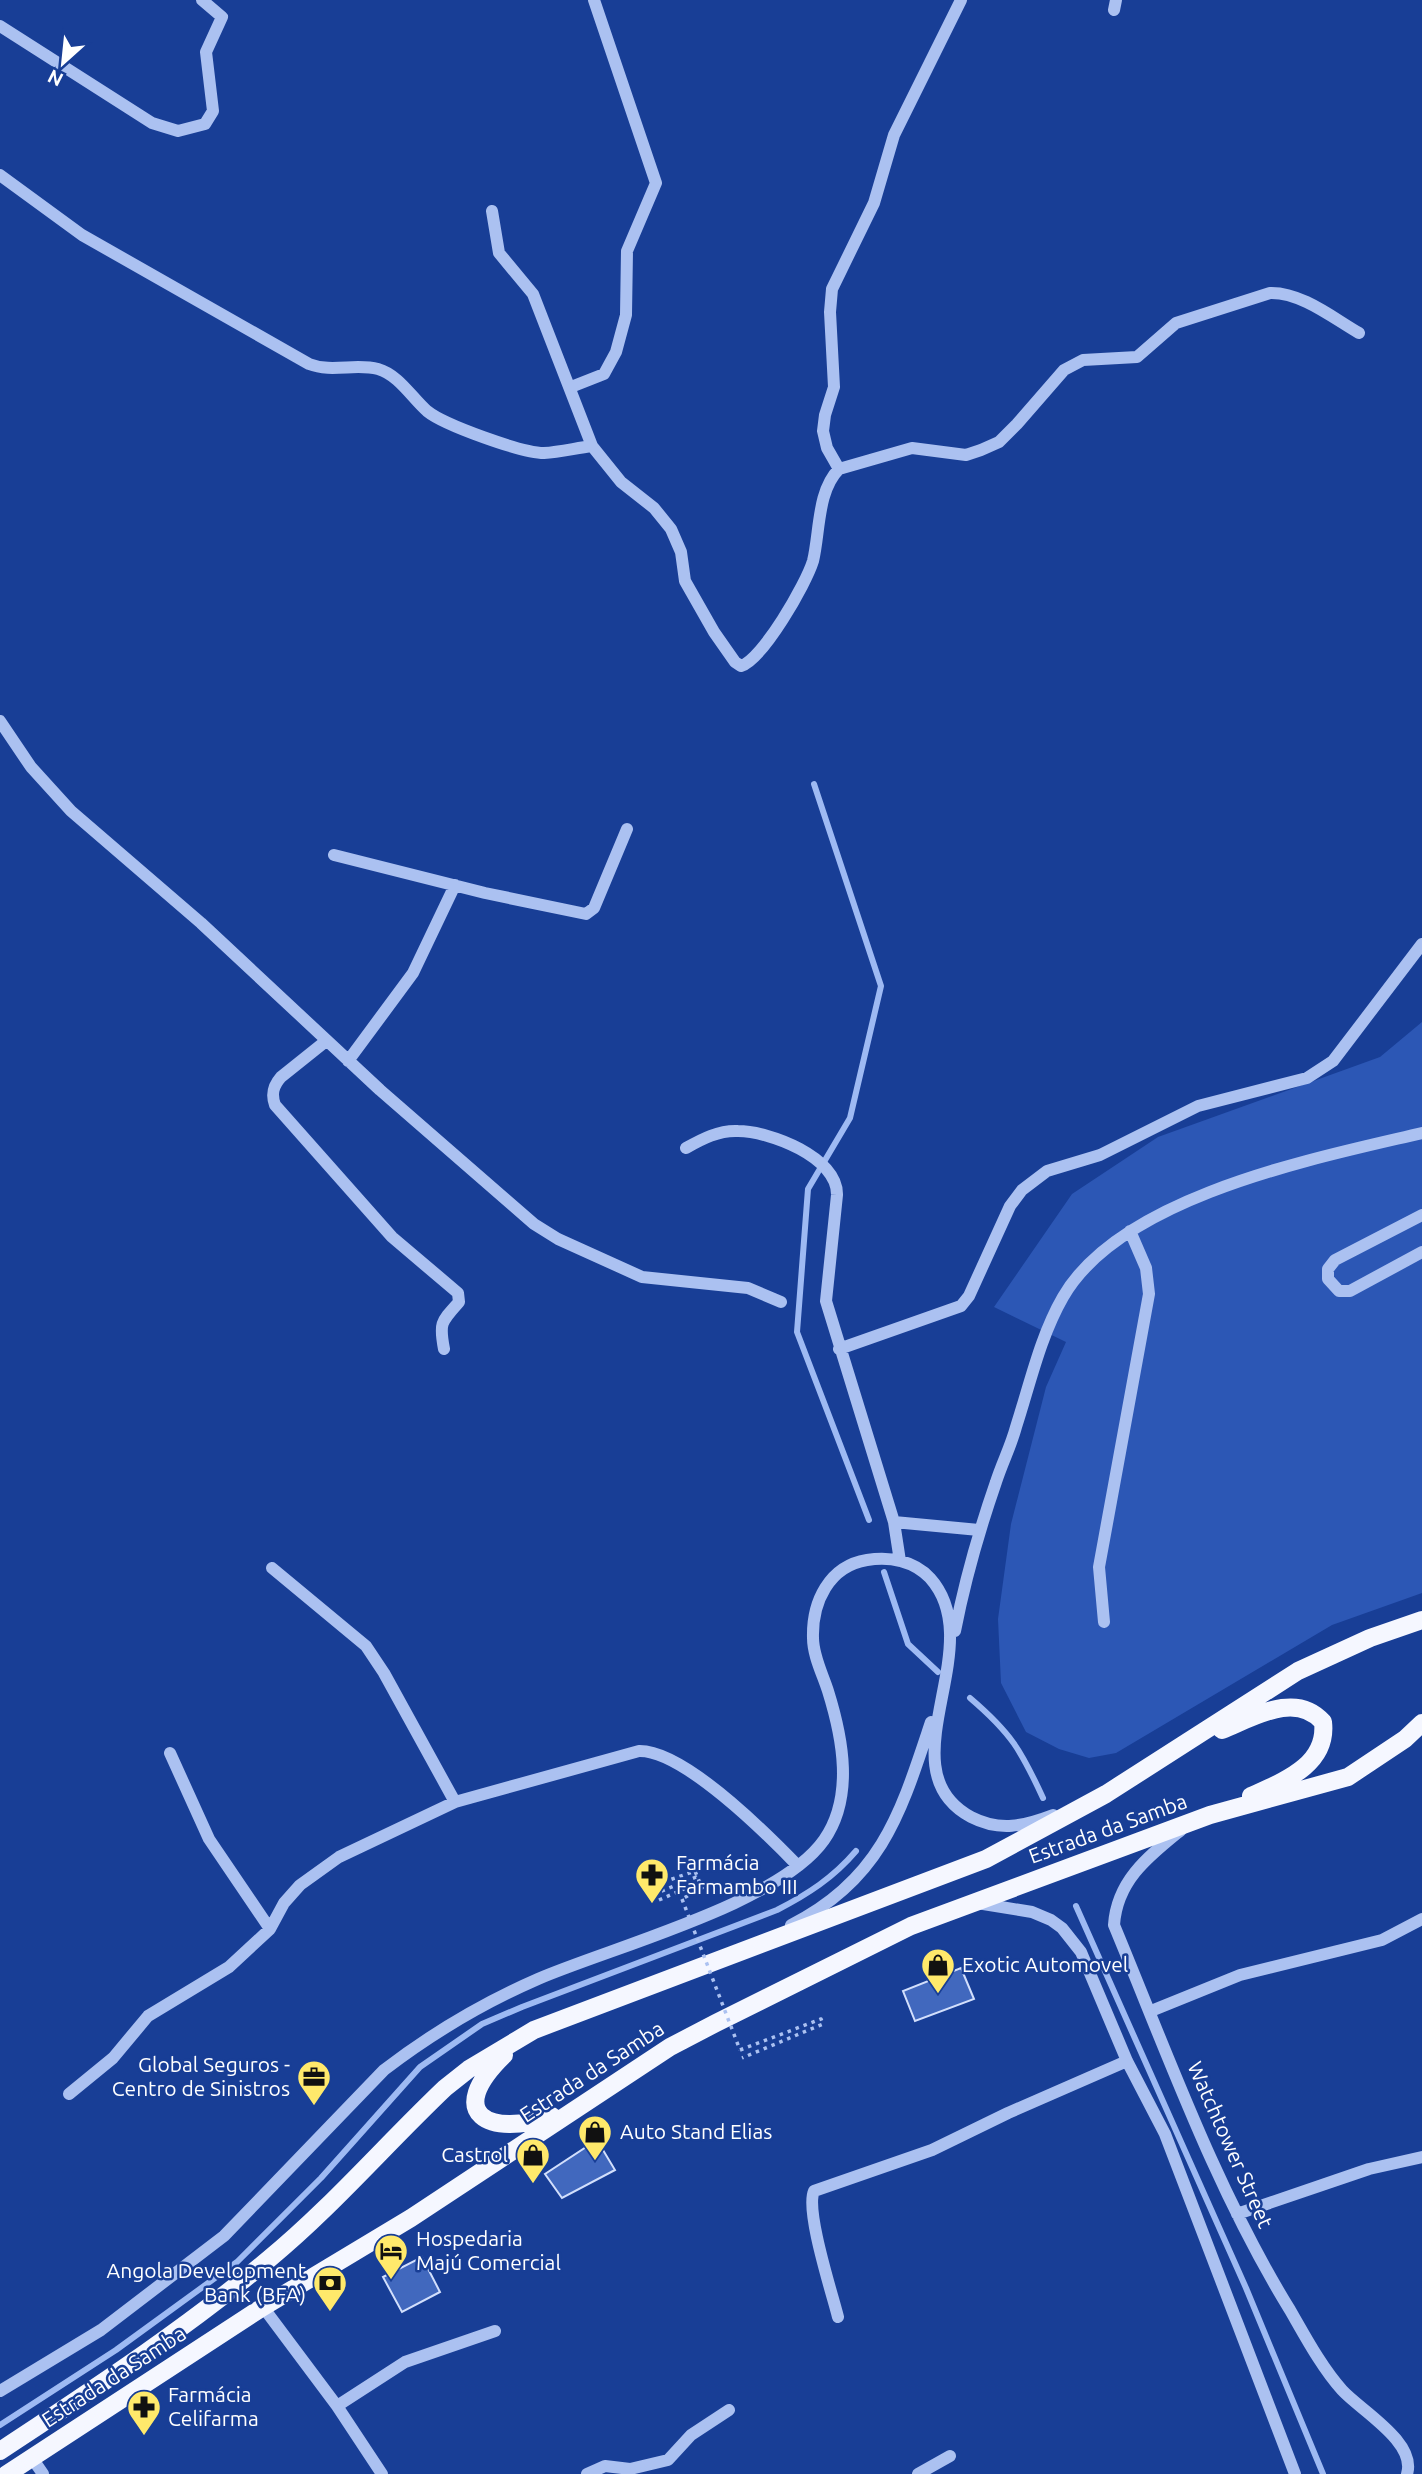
<svg xmlns="http://www.w3.org/2000/svg" width="1422" height="2474" font-family="Ubuntu,sans-serif">
	<style>
		.green { fill: #2c57b5 }
		.lines { fill: none; stroke-linecap: round; stroke-linejoin: round }
		.stream { stroke: #9ebaf3; stroke-width: 6 }
		.building { fill: #4168be; stroke: #d2dffc; stroke-width: 2 }
		.path { stroke: #abc1f1; stroke-width: 3.5; stroke-dasharray: 3.5 5; stroke-linecap: butt }
		.minor { stroke: #abc1f1; stroke-width: 12 }
		.major { stroke: #f5f7ff; stroke-width: 18 }
		.path-bridge { stroke: #abc1f1; stroke-width: 3.5; stroke-dasharray: 3.5 5; stroke-linecap: butt }
		.labels { text-anchor: middle; stroke-width: 5; stroke-linejoin: round; paint-order: stroke }
		.street-label { font-size: 21px; fill: #fff; stroke: #183e96 }
		.poi-label { font-size: 21px; fill: #fff; stroke: #183e96; text-anchor: start }
	</style>
	<rect width="100%" height="100%" fill="#183e96"/>
	<path class="green" d="M1422 1022V1593L1332 1625 1116 1753 1089 1758 1059 1749 1026 1732 1001 1683 998 1619 1011 1524 1046 1387 1066 1342 994 1307 1072 1194 1158 1137 1380 1057Z"/>
	<g class="lines">
		<path class="stream" d="M814 784 881 986 850 1118 808 1189 797 1332 869 1520
			M884 1572 908 1644 938 1672
			M970 1698C1011 1733 1021 1750 1043 1798
			M1076 1906 1246 2288 1323 2474
			M0 2425 116 2350 237 2262 321 2178 420 2067 482 2024 522 2007 777 1910C808 1894 833 1878 856 1851"/>
	</g>
	<path class="building" d="M961 1968 974 1999 915 2021 903 1991Z
		M597 2140 615 2170 562 2198 545 2174Z
		M422 2257 440 2292 402 2312 383 2277Z"/>
	<g class="lines">
		<path class="path" d="M659 1900 700 1882 696 1877 657 1893 655 1885 695 1871 702 1888 682 1899
			M740 2050 821 2019 823 2024 742 2058"/>
		<path class="minor" d="M1114 10 1116 0
			M0 26 152 123 178 131 205 124 213 111 206 52 222 17 202 0
			M0 175 82 235 309 364C332 373 355 363 378 369 399 375 412 398 427 411 444 425 522 453 544 453 560 452 576 448 592 446
			M492 211 499 253 533 294 592 446 621 482 654 508 671 529 681 552 685 581 714 632 735 662 741 666C763 659 806 584 813 561 820 532 817 491 839 469L912 448 966 455 981 450 999 442 1017 424 1064 370 1083 360 1137 357 1176 323 1270 293C1301 292 1333 318 1359 333
			M571 387 604 374 616 352 626 315 627 251 656 183 594 0
			M839 469 827 448 823 431 825 415 834 387 830 312 832 289 874 203 894 135 961 0
			M0 721 31 767 71 811 201 923 380 1090 534 1224 558 1239 642 1277 748 1288 781 1302
			M334 855 485 893 586 914 594 908 627 829
			M326 1041 281 1077C273 1086 271 1094 275 1105L392 1237 458 1293 459 1302C441 1322 439 1323 444 1349
			M348 1061 413 973 455 885
			M686 1148C702 1139 719 1130 738 1131 769 1131 838 1157 837 1195L826 1301 894 1522 900 1561
			M1422 1215 1335 1260 1328 1269V1279L1339 1291H1350L1422 1252
			M839 1349 961 1306 969 1296 1010 1206 1022 1190 1047 1171 1100 1155 1198 1106 1307 1078 1333 1061 1422 944
			M894 1522 979 1530
			M272 1568 366 1646 384 1673 455 1802
			M1104 1622 1099 1567 1149 1294 1146 1268 1130 1231
			M955 1631C965 1580 979 1531 996 1482 1002 1463 1011 1446 1016 1427 1030 1384 1040 1337 1063 1297 1121 1196 1316 1158 1422 1133
			M170 1753 209 1839 270 1929
			M1181 1830C1149 1856 1117 1880 1114 1925 1168 2055 1216 2190 1290 2310 1305 2336 1322 2368 1342 2390 1360 2410 1417 2442 1407 2474
			M977 1903 1032 1912 1051 1920 1062 1928 1081 1952 1127 2061 1165 2134 1295 2474
			M791 1925C882 1879 901 1812 931 1722
			M1151 2011 1240 1975 1382 1940 1422 1919
			M69 2094 113 2058 148 2016 229 1967 270 1929 284 1903 300 1885 339 1857 455 1802 639 1751C683 1750 767 1834 798 1866
			M1237 2214 1369 2169 1422 2157
			M263 2307 337 2406 382 2474
			M838 2317C832 2293 805 2210 814 2191L932 2150 1008 2113 1127 2061
			M0 2391 101 2330 224 2236 384 2070C431 2034 483 2003 538 1979 612 1947 779 1904 824 1840 854 1797 843 1739 828 1691 823 1675 813 1656 813 1638 812 1602 829 1566 867 1560 890 1556 914 1561 930 1578 992 1647 882 1769 971 1817 1000 1832 1024 1826 1053 1815
			M337 2406 405 2362 495 2331
			M32 2458 43 2474
			M587 2474 605 2466 630 2469 668 2460 691 2435 729 2410
			M918 2474 950 2456"/>
		<path class="major" d="M1222 1730C1254 1717 1296 1691 1323 1722 1328 1765 1284 1781 1251 1796
			M504 2055C443 2114 489 2138 552 2116
			M0 2451C92 2390 184 2330 269 2259 332 2207 386 2144 445 2088L469 2069 534 2030 986 1859 1106 1794 1298 1671 1370 1638 1422 1620
			M7 2474 263 2307 411 2218 670 2047 716 2023 911 1926 1210 1815 1348 1777 1405 1739 1422 1723"/>
		<path class="path-bridge" d="M682 1899 740 2050"/>
	</g>
	<defs>
		<g id="pharmacy-pin" transform="scale(1.75)"><path d="M0 17L-7.5 6A9.5 9.5 0 1 1 7.5 6Z" fill="#ffe96b" stroke="#183e96"/><path d="M-2-6h4v4h4v4h-4v4h-4v-4h-4v-4h4Z" fill="#111"/></g>
		<g id="shop-pin" transform="scale(1.75)"><path d="M0 17L-7.5 6A9.5 9.5 0 1 1 7.5 6Z" fill="#ffe96b" stroke="#183e96"/><path d="M-5-2.5h2.3a2.7 3.5 0 0 1 5.4 0H5L5.5 6h-11ZM-1.5-2.5h3a1.5 2.3 0 0 0-3 0Z" fill="#111"/></g>
		<g id="office-pin" transform="scale(1.75)"><path d="M0 17L-7.5 6A9.5 9.5 0 1 1 7.5 6Z" fill="#ffe96b" stroke="#183e96"/><path d="M-6-3h4V-5.5h4V-3h4V5H-6ZM-1-4.5V-3h2v-1.5ZM-6 0V1H6V0Z" fill="#111"/></g>
		<g id="hotel-pin" transform="scale(1.75)"><path d="M0 17L-7.5 6A9.5 9.5 0 1 1 7.5 6Z" fill="#ffe96b" stroke="#183e96"/><path d="M-6-4.5h1.5V1H6V5H4.5V3h-9V5H-6ZM-4 0a1.8 1.8 0 1 1 3.6 0ZM.5 0V-2.5h3Q6-2.5 6 0Z" fill="#111"/></g>
		<g id="bank-pin" transform="scale(1.75)"><path d="M0 17L-7.5 6A9.5 9.5 0 1 1 7.5 6Z" fill="#ffe96b" stroke="#183e96"/><path d="M-6-4H6V4H-6ZM0-2.3a2.3 2.3 0 1 0 0 4.6a2.3 2.3 0 1 0 0-4.6Z" fill="#111"/></g>
	</defs>
	<g fill-rule="evenodd">
		<use href="#pharmacy-pin" x="652" y="1875"/>
		<use href="#shop-pin" x="938" y="1965"/>
		<use href="#office-pin" x="314" y="2077"/>
		<use href="#shop-pin" x="595" y="2132"/>
		<use href="#shop-pin" x="533" y="2155"/>
		<use href="#hotel-pin" x="391" y="2251"/>
		<use href="#bank-pin" x="330" y="2283"/>
		<use href="#pharmacy-pin" x="144" y="2407"/>
	</g>
	<g class="labels">
		<g class="street-label">
			<text transform="translate(1108 1829) rotate(-20)" y="7">Estrada da Samba</text>
			<text transform="translate(592 2072) rotate(-33)" y="7">Estrada da Samba</text>
			<text transform="translate(1230 2145) rotate(66)" y="7">Watchtower Street</text>
			<text transform="translate(114 2377) rotate(-33)" y="7">Estrada da Samba</text>
		</g>
		<g class="poi-label">
			<text x="676" y="1870">Farmácia<tspan x="676" dy="24">Farmambo III</tspan></text>
			<text x="962" y="1972">Exotic Automovel</text>
			<text x="290" y="2072" text-anchor="end">Global Seguros -<tspan x="290" dy="24">Centro de Sinistros</tspan></text>
			<text x="620" y="2139">Auto Stand Elias</text>
			<text x="508" y="2162" text-anchor="end">Castrol</text>
			<text x="416" y="2246">Hospedaria<tspan x="416" dy="24">Majú Comercial</tspan></text>
			<text x="306" y="2278" text-anchor="end">Angola Development<tspan x="306" dy="24">Bank (BFA)</tspan></text>
			<text x="168" y="2402">Farmácia<tspan x="168" dy="24">Celifarma</tspan></text>
		</g>
	</g>
	<g transform="translate(63 63) rotate(207)" stroke="#183e96" stroke-width="5" paint-order="stroke">
	<path d="M0-5L12 26L0 18L-12 26Z" fill="#ffffff"/>
	<text y="-10" font-size="19" font-weight="bold" text-anchor="middle" fill="#ffffff">N</text>
	</g>
</svg>
